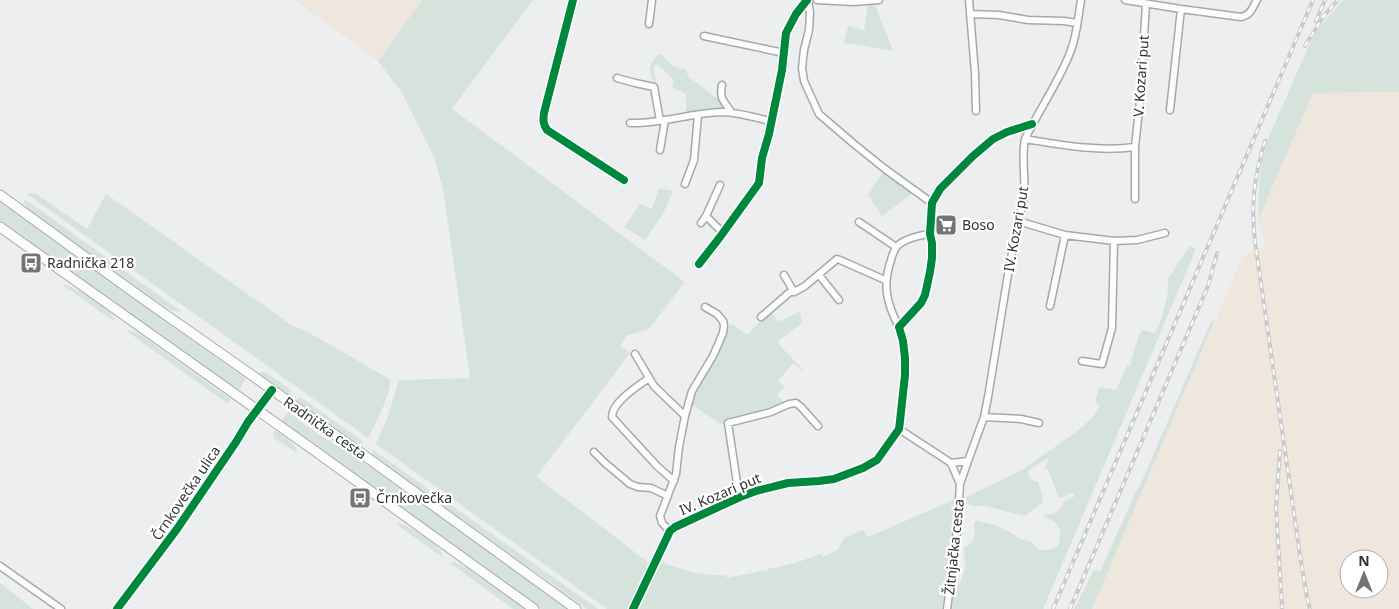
<svg xmlns="http://www.w3.org/2000/svg" width="1399" height="609" font-family="'Noto Sans',sans-serif">
	<style>
		.industrial { fill: #efe6dd; fill-rule: evenodd }
		.green { fill: #d6e3dc }
		.lines { fill: none; stroke-linecap: round; stroke-linejoin: round }
		.street-casing { stroke: #a7a8a9; stroke-width: 9 }
		.secondary-casing { stroke: #a7a8a9; stroke-width: 11 }
		.street { stroke: #fcfcfd; stroke-width: 6 }
		.secondary { stroke: #fcfcfd; stroke-width: 9 }
		.rail-casing { stroke: #cbcbcb; stroke-width: 4 }
		.rail { stroke: #fff; stroke-width: 2; stroke-dasharray: 5.5; stroke-linecap: butt }
		.cycleway-casing { stroke: #fff; stroke-width: 11 }
		.cycleway { stroke: #00873e; stroke-width: 8 }
		.labels { text-anchor: middle; stroke-width: 4.5; stroke-linejoin: round; paint-order: stroke }
		.street-label { font-size: 14px; fill: #323335; stroke: #fff }
		.poi-label { font-size: 14px; fill: #323335; stroke: #fff; text-anchor: start }
	</style>
	<rect width="100%" height="100%" fill="#eceef0"/>
	<path class="industrial" d="M295 0H422L378 61Z
		M1399 92V609H1092L1243 256 1266 244 1258 220 1313 93ZM1349 559H1379V589H1349Z"/>
	<path class="green" d="M422 0H533L452 109 685 282 648 330 627 335 620 345 630 353 537 476 542 481 649 563 627 609H607L376 444 387 419 399 380 470 378 443 189 434 157 402 93 378 61Z
		M1343 0H1399V92L1313 93 1258 220 1259 184 1262 159 1267 141 1310 43 1318 29Z
		M875 3 878 13 893 51 844 43 848 26 864 30 868 4Z
		M659 54 661 55 674 67 685 69 689 77 723 103 724 108 721 110 686 113V94L672 87 674 80 658 65H655L654 67 656 83 655 84C648 71 648 64 659 54Z
		M883 172 913 193 882 216 868 195Z
		M659 188 673 191 663 214 645 240 624 227 640 204 652 209Z
		M35 193 87 229 106 194 290 324 313 335 391 380C387 402 378 419 368 438L27 194Z
		M24 200 29 202 182 312 171 310 153 299 29 210 26 207Z
		M0 202 246 379 238 391 0 221Z
		M1190 246 1196 249 1043 609H949L950 598 960 583 965 569 964 548C975 542 976 535 974 524L976 521 996 525 1010 532 1020 539 1030 541 1039 550C1052 550 1061 549 1060 534 1060 530 1059 526 1056 523 1053 519 1047 519 1043 515L1057 513 1064 503 1063 502 1075 496 1072 493 1060 498 1057 494 1048 469H1044L1049 459H1046L1028 471C1029 478 1031 480 1038 482L1043 498V502L1025 516C1013 514 1002 510 990 507 977 503 976 510 963 501L964 498 1022 470 1076 432 1092 418 1100 406 1095 403 1099 387 1116 390 1127 365 1130 366 1138 337 1142 330 1154 333C1160 328 1168 297 1168 289 1168 286 1168 283 1167 280Z
		M61 284C72 284 105 306 112 315 115 318 114 319 115 322Z
		M771 311 778 322 800 311 802 323 777 342 803 370 802 371 793 363 778 381 785 387 777 395 784 402 774 407 726 420V423L721 424 691 404 694 395 724 340 731 323 747 335Z
		M1215 320 1092 609H1074L1094 570 1100 572 1136 491 1139 488 1211 321Z
		M125 330 136 332 144 337 232 400 228 403 225 402Z
		M262 372H265L290 389 291 392 289 396 259 374Z
		M299 398H302L365 443C349 445 310 410 296 400Z
		M288 412 318 434 356 457 569 609H542L281 422Z
		M275 430C283 436 296 442 297 453L274 438 273 434Z
		M372 449 598 609H587L377 458 373 454Z
		M956 499 957 504 955 520 942 609H638L650 585 658 561C680 569 703 577 726 575L727 578 768 570V569L795 563 821 554 822 557 838 550 844 538 863 530 868 537Z
		M399 523C408 526 434 542 440 550 442 553 442 554 442 557L396 524Z
		M455 562 467 568 525 609H513L450 563Z
		M0 583 33 609H0Z"/>
	<g class="lines">
		<g class="street-casing">
			<path id="street" d="M573 0 544 113C543 120 543 124 547 130L624 180
				M808 0 810 13 809 30 804 50 802 68 804 81 819 114 854 144 885 169 932 203
				M817 0 853 2 879 0
				M969 0 975 73 976 111
				M1125 0 1181 9 1241 17C1251 15 1252 8 1257 0
				M971 14 999 15 1028 20 1064 21 1077 23
				M649 24 652 0
				M704 36 784 53
				M617 78 635 83 654 87 660 121
				M722 85C719 99 724 101 732 113
				M1170 110 1181 9
				M630 123C661 124 690 113 722 112 738 112 755 118 771 121
				M1025 139C1062 145 1098 152 1135 147
				M660 150 665 120
				M685 184 694 160 698 115
				M1135 199V147L1140 101 1146 4
				M706 216 723 233
				M1018 221 1065 235 1114 241 1137 240 1165 233
				M859 222 896 247
				M701 223 706 216 720 185
				M699 264 720 237 759 183 762 158 769 134 782 70 786 33 796 14 807 0
				M784 275 794 292 805 286 837 259 840 260 885 280
				M819 275 839 300
				M1050 306 1065 235
				M761 317 790 292H794
				M899 327C887 304 882 286 891 260 892 256 894 250 897 246 905 239 919 235 930 234
				M635 354 654 386 685 416
				M1082 361 1102 364 1112 328 1114 241
				M649 378C638 386 612 402 612 417L657 466 674 481
				M984 417 1021 419 1039 423
				M899 429 951 463 968 461 984 417 988 397 1010 262 1024 198C1026 178 1021 159 1025 139 1039 110 1058 83 1070 53 1077 36 1078 18 1081 0
				M594 452 605 463 630 484 638 487 651 488 668 496
				M951 463 960 484 968 461
				M740 497 737 483 728 423 771 412 789 404 796 403 801 407 818 426
				M670 531 662 523 660 516 676 474 679 447 685 416 692 391 713 356 723 333 724 326 723 321 717 314 705 307
				M0 566 61 609
				M117 609 177 529 236 442 248 422 272 390
				M633 609 670 531 675 527 740 497 756 491 788 483 819 481 834 479 863 468 877 460 899 429 900 421 905 375V358L903 341 899 327 921 303 925 295 930 272 932 258V243L930 234 932 203 940 189 973 156 993 139 1007 132 1032 124
				M947 609 957 532 960 484"/>
		</g>
		<g class="secondary-casing">
			<path id="secondary" d="M0 195 139 296 253 376 328 430 354 448 576 609
				M0 227 308 446 534 609"/>
		</g>
		<use href="#street" class="street"/>
		<use href="#secondary" class="secondary"/>
		<g class="rail-casing">
			<path id="rail" d="M1316 21 1325 0
				M1305 46 1323 17 1338 0
				M1265 141C1254 177 1251 205 1255 242L1300 555 1307 597 1310 609
				M1280 451 1276 507 1282 608
				M1053 609 1313 0
				M1070 609 1208 286 1217 253"/>
		</g>
		<use href="#rail" class="rail"/>
		<g class="cycleway-casing">
			<path id="cycleway" d="M573 0 544 113C543 120 543 124 547 130L624 180
				M699 264 720 237 759 183 762 158 769 134 782 70 786 33 796 14 807 0
				M117 609 177 529 236 442 248 422 272 390
				M633 609 670 531 675 527 740 497 756 491 788 483 819 481 834 479 863 468 877 460 899 429 900 421 905 375V358L903 341 899 327 921 303 925 295 930 272 932 258V243L930 234 932 203 940 189 973 156 993 139 1007 132 1032 124"/>
		</g>
		<use href="#cycleway" class="cycleway"/>
	</g>
	<defs>
		<g id="supermarket-square" transform="scale(1.125)"><rect x="-9" y="-9" width="18" height="18" rx="4" fill="#737476" stroke="#fff"/><path d="M-6-5.5h2.5l.6 2H6L4.5 2H-2.5L-4.4-4H-6ZM-1.5 3.2a1.3 1.3 0 1 0 .1 0ZM3 3.2a1.3 1.3 0 1 0 .1 0Z" fill="#fff"/></g>
		<g id="bus-square" transform="scale(1.125)"><rect x="-9" y="-9" width="18" height="18" rx="4" fill="#737476" stroke="#fff"/><path d="M-5-6H5V4H4V6H2V4H-2V6H-4V4H-5ZM-3.5-4V0h7V-4ZM-3.5 1.2v1.5H-2V1.2ZM2 1.2v1.5H3.5V1.2Z" fill="#fff"/></g>
	</defs>
	<g fill-rule="evenodd">
		<use href="#supermarket-square" x="946" y="225"/>
		<use href="#bus-square" x="31" y="263"/>
		<use href="#bus-square" x="360" y="498"/>
	</g>
	<g class="labels">
		<g class="street-label">
			<text transform="translate(1141 76) rotate(-86)" y="5">V. Kozari put</text>
			<text transform="translate(1016 229) rotate(-80)" y="5">IV. Kozari put</text>
			<text transform="translate(325 428) rotate(35)" y="5">Radnička cesta</text>
			<text transform="translate(186 493) rotate(-56)" y="5">Črnkovečka ulica</text>
			<text transform="translate(720 494) rotate(-23)" y="5">IV. Kozari put</text>
			<text transform="translate(954 547) rotate(-84)" y="5">Žitnjačka cesta</text>
		</g>
		<g class="poi-label">
			<text x="962" y="230">Boso</text>
			<text x="47" y="268">Radnička 218</text>
			<text x="376" y="503">Črnkovečka</text>
		</g>
	</g>
	<g transform="translate(1364 574)"><circle r="24" fill="#ffffff" stroke="#adadae"/>
	<path d="M0-4L9 19L0 12L-9 19Z" fill="#737476"/>
	<text y="-8" font-size="14" font-weight="bold" text-anchor="middle" fill="#323335">N</text>
	</g>
</svg>
